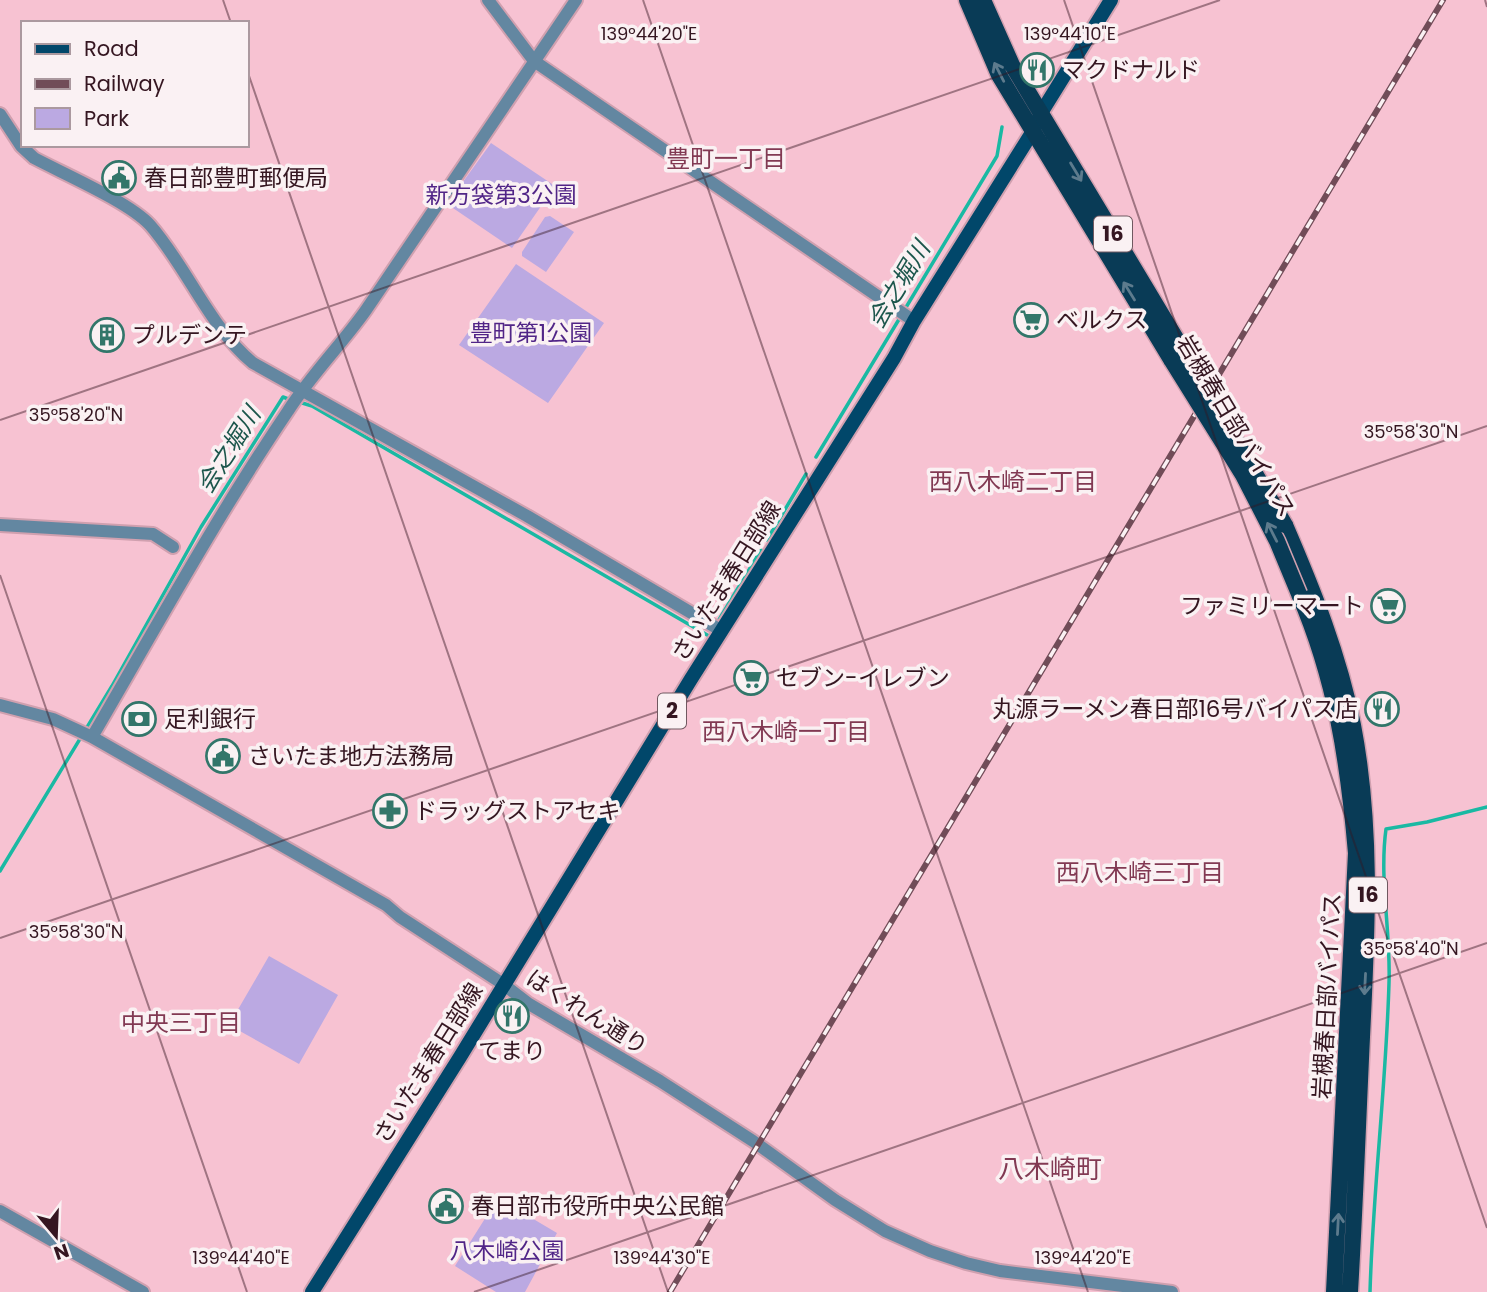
<svg xmlns="http://www.w3.org/2000/svg" width="1487" height="1292" font-family="Poppins,'Noto Sans JP',sans-serif">
	<style>
		.green { fill: #bba9e2 }
		.lines { fill: none; stroke-linecap: round; stroke-linejoin: round }
		.stream { stroke: #1ab9a3; stroke-width: 3.5 }
		.tertiary-casing { stroke: #d0a0af; stroke-width: 16 }
		.primary-casing { stroke: #d0a0af; stroke-width: 18 }
		.trunk-casing { stroke: #d0a0af; stroke-width: 19 }
		.tertiary { stroke: #6387a1; stroke-width: 12 }
		.primary { stroke: #01476a; stroke-width: 14 }
		.trunk { stroke: #093b56; stroke-width: 16 }
		.rail-casing { stroke: #714c58; stroke-width: 6 }
		.rail { stroke: #faf1f3; stroke-width: 3.5; stroke-dasharray: 10; stroke-linecap: butt }
		.trunk-bridge-casing { stroke: #d0a0af; stroke-width: 19; stroke-linecap: butt }
		.trunk-bridge { stroke: #093b56; stroke-width: 16 }
		.oneway { stroke: #5d7b8d }
		.ticks { fill: none; stroke: #351621; stroke-width: 2; stroke-opacity: 0.45 }
		.labels { text-anchor: middle; stroke-width: 7; stroke-linejoin: round; paint-order: stroke }
		.shield { fill: #faf1f3; stroke: #705860; stroke-width: 2 }
		.shield-label { font-size: 21px; font-weight: bold; fill: #351621 }
		.poi-label { font-size: 23px; fill: #351621; stroke: #faf1f3; text-anchor: start }
		.park-label { font-size: 23px; fill: #512587; stroke: #faf1f3 }
		.street-label { font-size: 23px; fill: #351621; stroke: #faf1f3 }
		.neighbourhood-label { font-size: 24px; fill: #823953; stroke: #faf1f3 }
		.water-label { font-size: 24px; font-style: italic; fill: #1c564c; stroke: #faf1f3 }
		.quarter-label { font-size: 26px; fill: #823953; stroke: #faf1f3 }
		.ticks-label { font-size: 18px; text-anchor: middle; fill: #351621; stroke: #faf1f3; stroke-width: 7; stroke-linejoin: round; paint-order: stroke }
	</style>
	<rect width="100%" height="100%" fill="#f7c2d2"/>
	<path class="green" d="M491 143 555 186 512 248 447 204Z
		M550 216 574 232 546 272 522 256V252L545 217Z
		M516 264 604 323 548 403 459 345Z
		M269 956 338 995 299 1064 229 1025Z
		M498 1198 557 1233 525 1292H496L455 1266Z"/>
	<g class="lines">
		<path class="stream" d="M905 309 997 156 1002 127
			M299 402 312 406 709 636
			M816 457 901 316
			M767 540 806 474
			M717 623 761 550
			M0 871 112 686 201 527 283 397 291 400
			M1370 1292C1373 1189 1386 1087 1389 983 1391 932 1379 880 1386 829L1427 822 1487 807"/>
		<g class="tertiary-casing">
			<path id="tertiary" d="M488 0 534 61 914 321
				M0 114 21 146 34 158C64 174 129 202 150 225 187 267 210 328 253 363L527 516 722 631
				M0 525 153 534 173 547
				M0 705 53 719 92 737 386 905 400 917 503 984 529 1004 660 1081 753 1141 835 1200 885 1231 930 1251 966 1263 1000 1271 1172 1292
				M92 737C156 627 217 516 288 411 311 375 342 344 366 310L576 0
				M0 1211 143 1292"/>
		</g>
		<g class="primary-casing">
			<path id="primary" d="M312 1292 460 1057 691 679 894 358 914 321 1033 131 1041 113 1111 0"/>
		</g>
		<g class="trunk-casing">
			<path id="trunk" d="M967 0 999 75 1172 361
				M983 0 1012 65 1186 355
				M1285 525C1313 590 1339 655 1353 725 1373 829 1367 933 1362 1037 1358 1122 1355 1207 1350 1292
				M1299 594C1336 680 1348 761 1356 853L1334 1292"/>
		</g>
		<use href="#tertiary" class="tertiary"/>
		<use href="#primary" class="primary"/>
		<use href="#trunk" class="trunk"/>
		<g class="rail-casing">
			<path id="rail" d="M670 1292 1443 0"/>
		</g>
		<use href="#rail" class="rail"/>
		<g class="trunk-bridge-casing">
			<path id="trunk-bridge" d="M1186 355 1285 525
				M1172 361 1243 475 1277 541 1299 594"/>
		</g>
		<use href="#trunk-bridge" class="trunk-bridge"/>
	</g>
	<defs><path id="oneway-shaft" d="M-6 0H5M1.5-3L5.5 0L1.5 3" fill="none" stroke-width="1.6" stroke-linecap="round" stroke-linejoin="round" transform="scale(1.75)"/></defs>
	<g class="oneway">
		<use href="#oneway-shaft" transform="translate(999 72) rotate(-117)"/>
		<use href="#oneway-shaft" transform="translate(1076 172) rotate(59)"/>
		<use href="#oneway-shaft" transform="translate(1129 291) rotate(-122)"/>
		<use href="#oneway-shaft" transform="translate(1272 532) rotate(-117)"/>
		<use href="#oneway-shaft" transform="translate(1365 984) rotate(93)"/>
		<use href="#oneway-shaft" transform="translate(1338 1224) rotate(-87)"/>
	</g>
	<path class="ticks" d="M223 0 231 23M643 0 1088 1292M1064 0 1487 1228M1485 0 1487 7M247 70 668 1292M0 420 1220 0M0 575 247 1292M0 938 1487 426M474 1292 1487 943"/>
	<defs>
		<g id="restaurant-ring" transform="scale(1.75)"><circle r="9.5" fill="#faf1f3" stroke="#32766a" stroke-width="1.5"/><path d="M-5-6h1v4h1v-4h1v4h1v-4h1v5L-1.5 .5V6h-2V.5L-5-1ZM5-6V6H3V1.5H1.5Q1.5-4 5-6Z" fill="#32766a"/></g>
		<g id="civic-ring" transform="scale(1.75)"><circle r="9.5" fill="#faf1f3" stroke="#32766a" stroke-width="1.5"/><path d="M-.6-6.5H3V-4.5H.6V-3L4-1V1h2V6H-6V1h2V-1L-.6-3ZM-1.2 2.5V6h2.4V2.5Z" fill="#32766a"/></g>
		<g id="supermarket-ring" transform="scale(1.75)"><circle r="9.5" fill="#faf1f3" stroke="#32766a" stroke-width="1.5"/><path d="M-6-5.5h2.5l.6 2H6L4.5 2H-2.5L-4.4-4H-6ZM-1.5 3.2a1.3 1.3 0 1 0 .1 0ZM3 3.2a1.3 1.3 0 1 0 .1 0Z" fill="#32766a"/></g>
		<g id="building-ring" transform="scale(1.75)"><circle r="9.5" fill="#faf1f3" stroke="#32766a" stroke-width="1.5"/><path d="M-4-6H4V6H1V3H-1V6H-4ZM-2.5-4.3h1.7v1.8h-1.7ZM.8-4.3h1.7v1.8H.8ZM-2.5-1h1.7V.8h-1.7ZM.8-1h1.7V.8H.8Z" fill="#32766a"/></g>
		<g id="bank-ring" transform="scale(1.75)"><circle r="9.5" fill="#faf1f3" stroke="#32766a" stroke-width="1.5"/><path d="M-6-4H6V4H-6ZM0-2.3a2.3 2.3 0 1 0 0 4.6a2.3 2.3 0 1 0 0-4.6Z" fill="#32766a"/></g>
		<g id="pharmacy-ring" transform="scale(1.75)"><circle r="9.5" fill="#faf1f3" stroke="#32766a" stroke-width="1.5"/><path d="M-2-6h4v4h4v4h-4v4h-4v-4h-4v-4h4Z" fill="#32766a"/></g>
	</defs>
	<g fill-rule="evenodd">
		<use href="#restaurant-ring" x="1037" y="70"/>
		<use href="#civic-ring" x="119" y="178"/>
		<use href="#supermarket-ring" x="1031" y="320"/>
		<use href="#building-ring" x="107" y="335"/>
		<use href="#supermarket-ring" x="1388" y="606"/>
		<use href="#supermarket-ring" x="751" y="678"/>
		<use href="#restaurant-ring" x="1382" y="709"/>
		<use href="#bank-ring" x="139" y="719"/>
		<use href="#civic-ring" x="223" y="756"/>
		<use href="#pharmacy-ring" x="390" y="811"/>
		<use href="#restaurant-ring" x="512" y="1016"/>
		<use href="#civic-ring" x="446" y="1206"/>
	</g>
	<g class="labels">
		<g class="shield">
			<rect x="1094" y="216.5" width="38" height="35" rx="5"/>
			<rect x="658" y="693.5" width="28" height="35" rx="5"/>
			<rect x="1349" y="877.5" width="38" height="35" rx="5"/>
		</g>
		<g class="shield-label">
			<text x="1113" y="241">16</text>
			<text x="672" y="718">2</text>
			<text x="1368" y="902">16</text>
		</g>
		<g class="poi-label">
			<text x="1062" y="78">マクドナルド</text>
			<text x="144" y="186">春日部豊町郵便局</text>
			<text x="1056" y="328">ベルクス</text>
			<text x="132" y="343">プルデンテ</text>
			<text x="1364" y="614" text-anchor="end">ファミリーマート</text>
			<text x="776" y="686">セブン-イレブン</text>
			<text x="1358" y="717" text-anchor="end">丸源ラーメン春日部16号バイパス店</text>
			<text x="164" y="727">足利銀行</text>
			<text x="248" y="764">さいたま地方法務局</text>
			<text x="414" y="819">ドラッグストアセキ</text>
			<text x="512" y="1059" text-anchor="middle">てまり</text>
			<text x="471" y="1214">春日部市役所中央公民館</text>
		</g>
		<g class="park-label">
			<text x="501" y="203">新方袋第3公園</text>
			<text x="531" y="341">豊町第1公園</text>
			<text x="507" y="1259">八木崎公園</text>
		</g>
		<g class="street-label">
			<text transform="translate(1236 426) rotate(59)" y="8">岩槻春日部バイパス</text>
			<text transform="translate(726 581) rotate(-58)" y="8">さいたま春日部線</text>
			<text transform="translate(1327 996) rotate(-87)" y="8">岩槻春日部バイパス</text>
			<text transform="translate(587 1012) rotate(32)" y="8">はくれん通り</text>
			<text transform="translate(428 1063) rotate(-58)" y="8">さいたま春日部線</text>
		</g>
		<g class="neighbourhood-label">
			<text x="726" y="167">豊町一丁目</text>
			<text x="1013" y="490">西八木崎二丁目</text>
			<text x="786" y="740">西八木崎一丁目</text>
			<text x="1140" y="881">西八木崎三丁目</text>
			<text x="181" y="1031">中央三丁目</text>
		</g>
		<g class="water-label">
			<text transform="translate(899 285) rotate(-59)" y="8">会之堀川</text>
			<text transform="translate(229 450) rotate(-58)" y="8">会之堀川</text>
		</g>
		<g class="quarter-label">
			<text x="1050" y="1178">八木崎町</text>
		</g>
	</g>
	<g class="ticks-label">
		<text x="649" y="40">139°44'20"E</text>
		<text x="1070" y="40">139°44'10"E</text>
		<text x="76" y="421">35°58'20"N</text>
		<text x="1411" y="438">35°58'30"N</text>
		<text x="76" y="938">35°58'30"N</text>
		<text x="1411" y="955">35°58'40"N</text>
		<text x="241" y="1264">139°44'40"E</text>
		<text x="662" y="1264">139°44'30"E</text>
		<text x="1083" y="1264">139°44'20"E</text>
	</g>
	<rect x="21" y="21" width="228" height="126" fill="#faf1f3" stroke="#ab999f" stroke-width="2"/>
	<rect x="35" y="44" width="35" height="10" fill="#01476a" stroke="#ab999f" stroke-width="2"/>
	<text x="84" y="56" font-size="21" fill="#351621">Road</text>
	<rect x="35" y="79" width="35" height="10" fill="#714c58" stroke="#ab999f" stroke-width="2"/>
	<text x="84" y="91" font-size="21" fill="#351621">Railway</text>
	<rect x="35" y="108" width="35" height="21" fill="#bba9e2" stroke="#ab999f" stroke-width="2"/>
	<text x="84" y="126" font-size="21" fill="#351621">Park</text>
	<g transform="translate(56 1236) rotate(161)" stroke="#faf1f3" stroke-width="5" paint-order="stroke">
	<path d="M0-5L12 26L0 18L-12 26Z" fill="#351621"/>
	<text y="-10" font-size="19" font-weight="bold" text-anchor="middle" fill="#351621">N</text>
	</g>
</svg>
